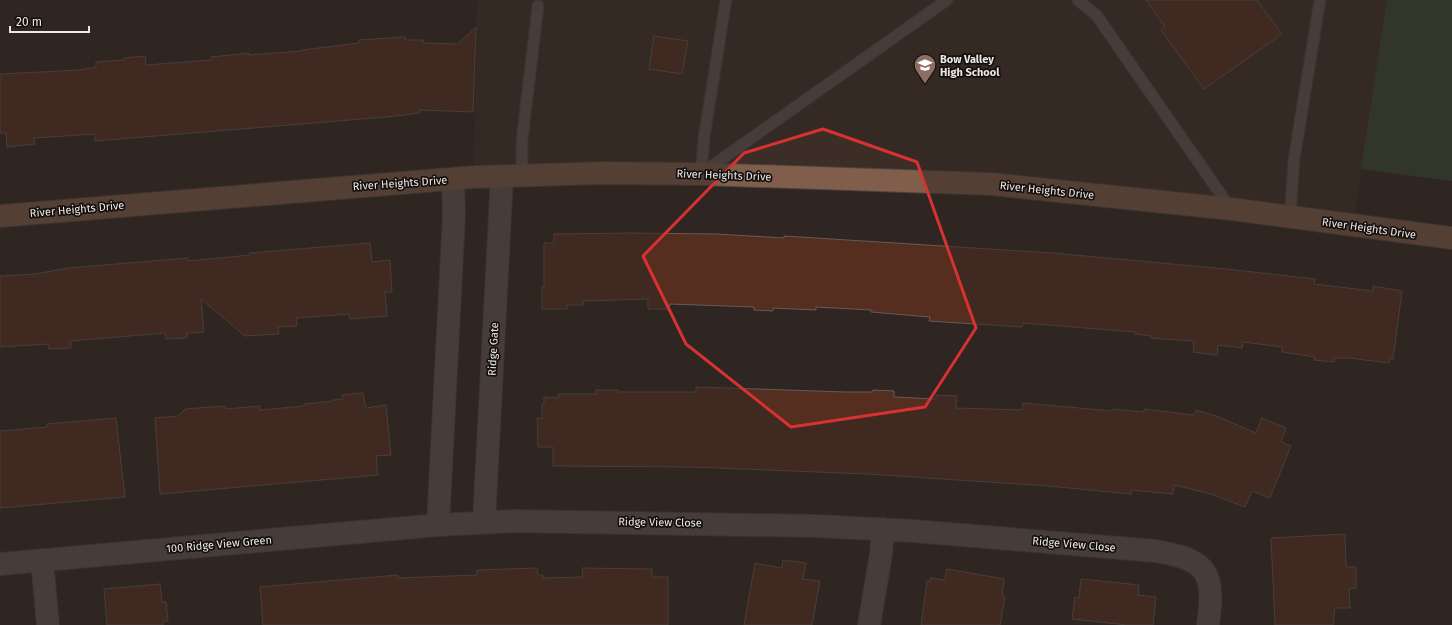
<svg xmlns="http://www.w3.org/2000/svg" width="1452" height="625" font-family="'Fira Sans',sans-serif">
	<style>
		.built { fill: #3c2d27 }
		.green { fill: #374a34 }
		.building { fill: #552e1f; stroke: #655b57 }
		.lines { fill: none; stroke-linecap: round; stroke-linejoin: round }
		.lane-casing { stroke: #4a4340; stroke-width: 13 }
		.street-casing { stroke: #4a4340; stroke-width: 24 }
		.secondary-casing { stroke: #4a4340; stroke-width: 24 }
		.lane { stroke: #625854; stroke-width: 11 }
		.street { stroke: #625854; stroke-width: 22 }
		.secondary { stroke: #805e4b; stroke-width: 22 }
		.marked { fill: none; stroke: #d73231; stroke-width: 3; stroke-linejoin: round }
		.labels { text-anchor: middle; stroke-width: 3.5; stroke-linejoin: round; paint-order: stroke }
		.poi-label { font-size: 11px; font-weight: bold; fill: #ede7e4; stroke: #14100e; text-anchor: start }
		.street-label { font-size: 11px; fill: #ede7e4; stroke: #14100e }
	</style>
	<rect width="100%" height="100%" fill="#2f2623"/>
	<path class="built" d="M477 0H1387L1353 225 991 184 474 177Z"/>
	<path class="green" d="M1387 0H1452V181L1361 169Z"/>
	<path class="building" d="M1146 0H1257L1282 34 1204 89 1161 30 1165 27Z
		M476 27 473 112 420 110V113L387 117 95 141V134L34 138 35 144 7 147 6 133H0V74L80 70 96 67V62L124 60V58L145 56 146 65 211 60V57L249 53V55L302 51V50L359 43V40L405 37 406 40H423L424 43 458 44Z
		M654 36 688 41 682 74 649 69Z
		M631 233 716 234 784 238V236L1053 253 1226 269 1315 279 1314 284 1373 291V286L1402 291 1393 359 1390 358 1389 363 1349 358H1335L1334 362 1314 360 1315 357 1282 352V347L1243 342 1242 348 1218 345 1217 355 1193 352 1194 341 1151 338V336L1135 334V332L1023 323 1022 327 929 321 930 317 871 312V310L816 307V310L773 308V311L754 310V307L670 304 669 309H648V299L583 301V305H567V309H542V287L544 286V243H554V234Z
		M370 243 372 262 390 260 392 292H385L387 316 350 319 349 314 296 318 297 326 278 327 279 334 245 336 201 299 204 332 187 333V338L166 339 165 333 70 341 71 348 49 349 48 344 0 347V276L35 274 68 268 188 258V261L250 255V253Z
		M696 387 846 392H872L873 390 894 391V397L936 399V395L957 396 956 408 1022 410 1023 403 1113 411V409L1144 412V409L1194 415 1196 410 1216 416 1256 433 1262 418 1286 428 1281 442 1291 446 1270 498 1252 491 1245 507 1211 494 1174 485 1173 494 1131 490V494L1049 486 867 474 693 467 553 466V447H538L537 418 542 419V404H544V397L558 398 559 394H596V390H618V392H696Z
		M363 393 366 408 386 405 391 455 376 456 378 475 160 494 155 418 178 416 185 409 225 406 226 409 260 406V410L304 406V404L333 401V400L343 399 342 395Z
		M116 418 125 497 0 508V431L47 427V424Z
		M1345 534 1346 567H1356V588L1349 589 1350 608H1335L1333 625H1275L1271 538Z
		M783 560 806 563 803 579 820 581 812 625H744L755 563 782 568Z
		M537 568 538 575H543V578L583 577 582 568 652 569V577H668V625H263L260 587 398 575V578L477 575V570Z
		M947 569 1004 579 1002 596 1005 597 1000 625H921L927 581 930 582V578L945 580Z
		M1081 579 1139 585 1138 595 1156 597 1153 625H1127L1072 619 1075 597 1079 598Z
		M160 584 162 602H166L168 621H163V625H107L104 589Z"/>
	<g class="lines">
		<g class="lane-casing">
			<path id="lane" d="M1078 0 1097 16 1231 209
				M702 173 947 0
				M701 174 704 138 726 0
				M522 175V140L538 6
				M1290 217 1294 159 1320 0"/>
		</g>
		<g class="street-casing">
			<path id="street" d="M484 522 502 176
				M438 525 454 215 453 179
				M42 560 48 625
				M0 564 438 525 513 521 817 526 913 531 1156 551C1209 560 1215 573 1208 625
				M869 625 881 554 883 529"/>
		</g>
		<g class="secondary-casing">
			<path id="secondary" d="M0 216 474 177 603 173 701 174 991 184 1231 209 1452 238"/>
		</g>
		<use href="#lane" class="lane"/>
		<use href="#street" class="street"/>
		<use href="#secondary" class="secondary"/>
	</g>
	<path d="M0 0H1452V625H0ZM823 129 917 162 976 328 925 407 791 427 686 344 643 256 744 153Z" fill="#2f2623" fill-opacity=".55" fill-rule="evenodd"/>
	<path class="marked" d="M823 129 917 162 976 328 925 407 791 427 686 344 643 256 744 153Z"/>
	<defs>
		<g id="school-pin" transform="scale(1.15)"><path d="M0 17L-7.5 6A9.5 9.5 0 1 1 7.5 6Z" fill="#8d6e63" stroke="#14100e"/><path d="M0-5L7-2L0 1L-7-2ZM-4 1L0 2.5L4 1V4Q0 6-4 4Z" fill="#fff"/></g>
	</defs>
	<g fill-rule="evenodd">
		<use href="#school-pin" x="925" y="65"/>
	</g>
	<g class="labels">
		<g class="poi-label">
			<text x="940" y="63">Bow Valley<tspan x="940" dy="13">High School</tspan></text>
		</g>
		<g class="street-label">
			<text transform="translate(724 175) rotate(2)" y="4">River Heights Drive</text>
			<text transform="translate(400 183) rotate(-4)" y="4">River Heights Drive</text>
			<text transform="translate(1047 190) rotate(6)" y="4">River Heights Drive</text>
			<text transform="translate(77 209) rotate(-5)" y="4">River Heights Drive</text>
			<text transform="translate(1369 228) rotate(8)" y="4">River Heights Drive</text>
			<text transform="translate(493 349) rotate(-87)" y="4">Ridge Gate</text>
			<text transform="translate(660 522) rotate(1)" y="4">Ridge View Close</text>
			<text transform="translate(219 544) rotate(-5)" y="4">100 Ridge View Green</text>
			<text transform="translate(1074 544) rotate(5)" y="4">Ridge View Close</text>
		</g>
	</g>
	<path d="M10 26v6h79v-6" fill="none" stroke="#ede7e4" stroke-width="2"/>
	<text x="16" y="26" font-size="12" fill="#ede7e4" stroke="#14100e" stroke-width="3" paint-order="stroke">20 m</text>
</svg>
